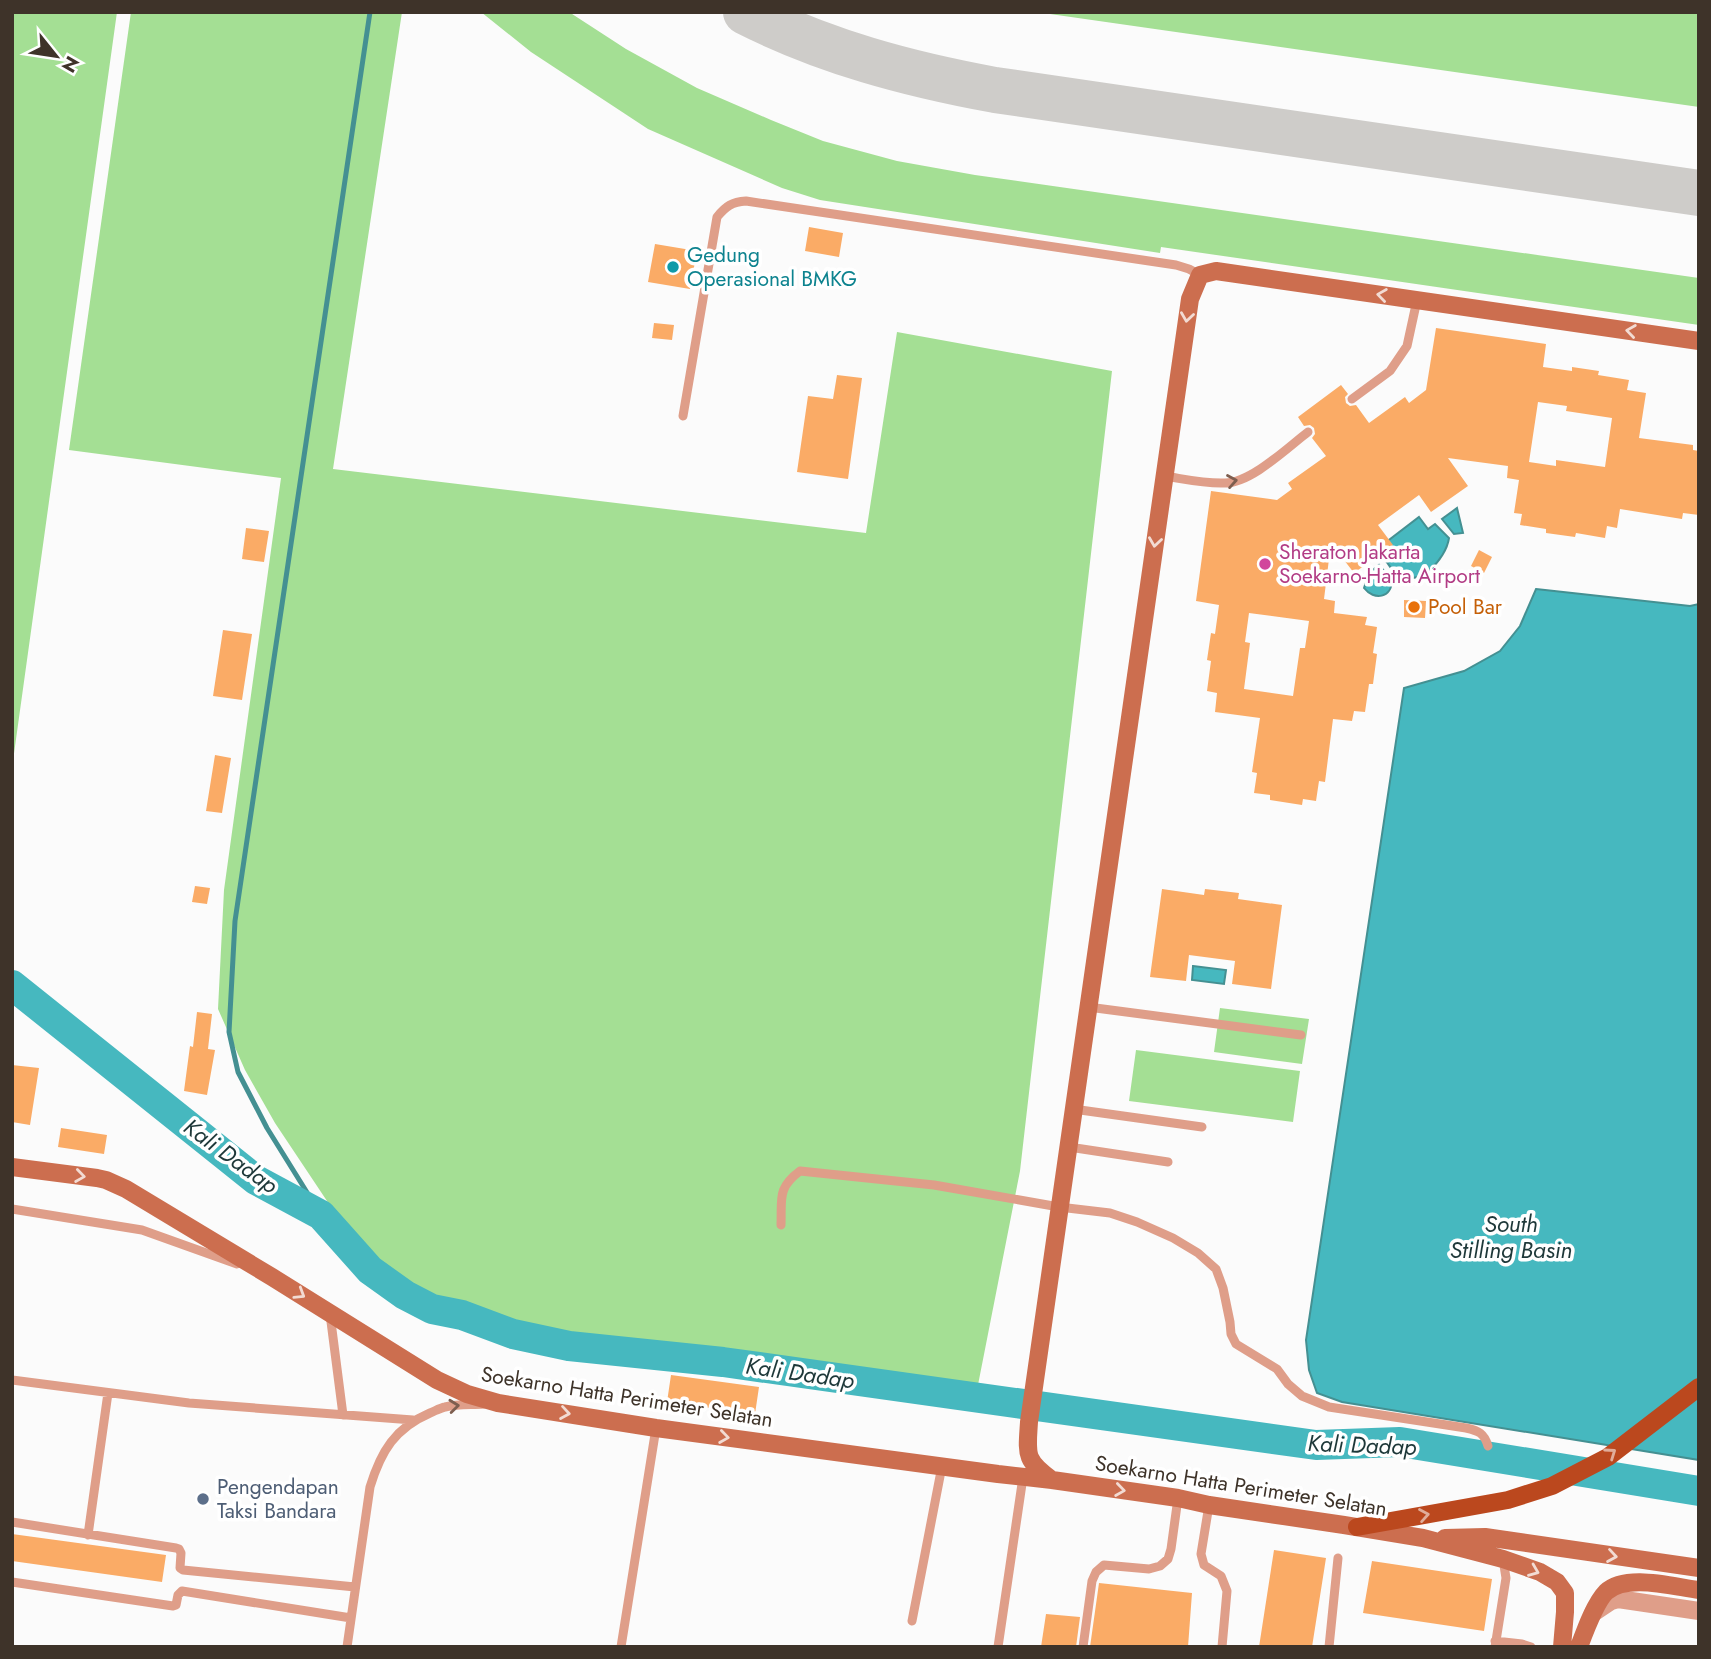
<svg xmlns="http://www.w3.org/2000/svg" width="1711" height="1659" font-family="Jost,sans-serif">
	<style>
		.green { fill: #a4df94 }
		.water { fill: #46b8bf; stroke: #449092; stroke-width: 2 }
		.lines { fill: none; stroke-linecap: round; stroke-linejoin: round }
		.stream { stroke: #449092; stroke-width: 5 }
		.river { stroke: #46b8bf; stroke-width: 30 }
		.taxiway { stroke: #ceccc9; stroke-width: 46 }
		.building { fill: #faab66; fill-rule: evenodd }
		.lane { stroke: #df9e89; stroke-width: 9 }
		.street { stroke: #df9e89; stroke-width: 18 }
		.secondary { stroke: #cc6e4f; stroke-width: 18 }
		.primary { stroke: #bb481e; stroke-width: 18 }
		.oneway { stroke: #f2dbd3 }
		.oneway2 { stroke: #7e5e4f }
		.oneway3 { stroke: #e0ad9a }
		.culture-dot { fill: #0f9aa8; stroke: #fff; stroke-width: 2.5 }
		.hotel-dot { fill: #d1479c; stroke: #fff; stroke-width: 2.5 }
		.food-dot { fill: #e8710a; stroke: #fff; stroke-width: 2.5 }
		.service-dot { fill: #5c6f8a; stroke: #fff; stroke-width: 2.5 }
		.labels { text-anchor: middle; stroke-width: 7; stroke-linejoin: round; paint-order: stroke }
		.culture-label { font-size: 21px; fill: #0d838f; stroke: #fff; text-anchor: start }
		.hotel-label { font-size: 21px; fill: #b23c85; stroke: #fff; text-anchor: start }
		.food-label { font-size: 21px; fill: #c56008; stroke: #fff; text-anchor: start }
		.street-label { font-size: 21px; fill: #3e3329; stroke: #fff }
		.service-label { font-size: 21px; fill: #4e5e75; stroke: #fff; text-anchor: start }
		.water-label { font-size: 23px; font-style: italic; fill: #1e3839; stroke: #fff }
	</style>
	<rect width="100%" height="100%" fill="#fbfbfb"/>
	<path class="green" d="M12 12H117L12 768Z
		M131 12H402L333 469 866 533 897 332 1112 371 1020 1171 977 1390 517 1326 406 1285 376 1258 331 1207 275 1123 245 1070 218 1009 224 890 281 478 69 450Z
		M481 12H569L626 49 697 88 771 120 823 141 897 161 975 175 1699 278V325L1161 247 1160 253 820 200 782 188 648 129 531 52Z
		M1036 12H1699V107Z
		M1220 1008 1309 1019 1302 1064 1214 1052Z
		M1136 1050 1300 1071 1293 1122 1129 1101Z"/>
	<path class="water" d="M1457 508 1463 533 1454 534 1442 519Z
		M1419 517 1428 529 1435 524 1449 538C1446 559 1418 590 1396 574 1392 571 1389 564 1385 560L1392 553 1385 543Z
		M1379 565 1392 580C1392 598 1374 601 1364 588L1366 582 1364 577Z
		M1536 589 1690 606 1699 604V1460L1342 1402 1317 1393 1309 1370 1306 1340 1404 688 1464 671 1500 651 1520 626Z
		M1193 966 1226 970 1224 984 1192 980Z"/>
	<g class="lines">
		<path class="stream" d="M321 1215 267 1128 238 1072 229 1032 235 921 370 12"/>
		<path class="river" d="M12 985 256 1180 321 1215 370 1270 405 1295 432 1309 462 1315 513 1334 569 1346 723 1362 1316 1445 1400 1442 1699 1491"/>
		<path class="taxiway" d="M746 12C825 52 908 74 995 90L1699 193"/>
	</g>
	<path class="building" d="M809 227 843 233 839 257 805 251Z
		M655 244 697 251 690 289 648 282Z
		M654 323 674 325 672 340 652 338Z
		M1436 328 1546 344 1543 367 1572 371V367L1599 371 1598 375 1629 380 1627 390 1646 393 1639 438 1693 445V450L1699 451V515L1683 513 1682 519 1620 509 1617 528 1607 526 1605 538 1576 533 1575 537 1546 533V529L1520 525 1522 514 1514 513 1519 480 1507 478 1508 466 1448 458 1468 486 1431 512 1419 495 1378 525 1393 545 1354 573 1331 543 1324 599 1335 601 1334 613 1367 617 1365 625 1377 627 1373 653 1377 654 1373 684H1369L1365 712 1354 711 1352 721 1333 719 1325 782 1319 781 1316 801 1303 799 1302 805 1270 800V795L1254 793 1257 773 1252 772 1260 718 1215 712 1217 693 1207 691 1211 661 1207 660 1211 633 1215 634 1219 605 1196 601 1211 491 1277 500 1292 489 1288 483 1326 456 1312 438 1315 434 1314 428 1310 425 1304 426 1298 417 1341 385 1348 394 1345 397 1346 403 1350 406 1356 405 1369 423 1405 397 1409 403 1426 390ZM1538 402 1567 406 1566 411 1612 418 1605 467 1556 460V466L1529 462ZM1249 613 1309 621 1305 648H1300L1293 696 1244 689 1250 643 1245 642Z
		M837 375 862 378 848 479 797 472 808 396 833 399Z
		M246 528 269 531 264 562 242 559Z
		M1479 550 1492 557 1484 573 1471 566Z
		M1404 600 1426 601 1425 618 1404 617Z
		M223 630 252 634 242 700 213 696Z
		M215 755 231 758 222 813 206 811Z
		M195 886 210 888 207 904 192 902Z
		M1162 889 1204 895 1205 889 1239 893 1238 899 1282 905 1271 989 1232 984 1235 961 1189 955 1186 981 1150 977Z
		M197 1012 212 1014 208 1049 215 1050 207 1095 184 1091 190 1046 193 1047Z
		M12 1065 39 1068 30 1125 12 1122Z
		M61 1128 107 1135 104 1154 58 1147Z
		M671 1375 759 1387 755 1414 667 1402Z
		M12 1534 166 1555 162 1582 12 1561Z
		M1274 1550 1326 1558 1312 1647H1259Z
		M1372 1561 1492 1579 1484 1631 1363 1613Z
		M1099 1583 1192 1593 1188 1647H1090Z
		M1046 1614 1080 1617 1076 1647H1041Z"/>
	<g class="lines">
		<path class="lane" d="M1352 399 1390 371 1407 346 1417 300
			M683 416 717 217C726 206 732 202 746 201L1176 265 1189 269 1200 275
			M1164 476C1184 479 1205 484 1225 483 1251 483 1287 448 1308 432
			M1088 1007 1301 1035
			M1073 1109 1202 1127
			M1069 1147 1168 1162
			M12 1209 142 1230 237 1264
			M781 1225C782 1199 777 1188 800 1171L934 1185 1059 1207 1110 1213 1137 1222 1173 1238 1198 1253 1216 1269 1223 1288 1230 1322 1231 1334 1236 1344 1277 1369 1288 1384 1302 1396 1329 1407 1466 1428C1479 1431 1484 1433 1488 1446
			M330 1314 343 1415
			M12 1380 189 1403 413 1420
			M1209 1505 1201 1554 1204 1565 1221 1576 1227 1591 1222 1647
			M12 1522 176 1548 179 1549 181 1553 180 1568 183 1570 355 1587
			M88 1535 108 1393
			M12 1582 173 1606 176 1605 178 1595 182 1591 351 1618
			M912 1621 942 1466
			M1495 1641 1522 1644 1531 1647
			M347 1647 370 1487C381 1451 395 1428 430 1413 435 1411 440 1408 445 1407 458 1404 471 1405 484 1404
			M621 1647 656 1428
			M998 1647 1023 1477
			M1083 1647 1092 1581 1096 1572 1104 1565 1149 1569 1160 1566 1168 1559 1171 1549 1178 1498
			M1329 1647 1338 1558
			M1495 1647 1506 1578 1503 1559"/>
		<path class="street" d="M1593 1613 1611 1601 1618 1599 1699 1611"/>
		<path class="secondary" d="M12 1167 97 1178 106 1180 126 1189 272 1277 437 1380 467 1394 498 1403 656 1428 998 1474 1052 1480 1178 1498 1209 1505 1344 1525 1423 1538 1503 1559 1540 1572 1557 1582 1565 1593V1612L1562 1647
			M1052 1480C1024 1460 1027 1454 1029 1422L1190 299 1200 275 1216 271 1699 341
			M1445 1538 1485 1537 1699 1568
			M1579 1647C1585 1631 1595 1603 1606 1592 1626 1573 1674 1587 1699 1590"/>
		<path class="primary" d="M1357 1527 1508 1500 1552 1486 1608 1457 1699 1387"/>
	</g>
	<defs><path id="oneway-chevron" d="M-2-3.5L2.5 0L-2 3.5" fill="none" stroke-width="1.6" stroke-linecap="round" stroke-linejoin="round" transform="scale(1.75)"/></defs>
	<g class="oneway">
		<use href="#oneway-chevron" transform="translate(1382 295) rotate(-172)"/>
		<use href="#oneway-chevron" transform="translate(1187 317) rotate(98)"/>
		<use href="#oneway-chevron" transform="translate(1631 331) rotate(-172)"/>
		<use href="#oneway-chevron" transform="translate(1155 542) rotate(98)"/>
		<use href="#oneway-chevron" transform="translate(80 1176) rotate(8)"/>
		<use href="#oneway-chevron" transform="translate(300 1294) rotate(32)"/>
		<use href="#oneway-chevron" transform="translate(565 1413) rotate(9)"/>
		<use href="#oneway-chevron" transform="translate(724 1437) rotate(8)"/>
		<use href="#oneway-chevron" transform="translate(1120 1490) rotate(8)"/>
		<use href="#oneway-chevron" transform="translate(1612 1556) rotate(9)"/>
		<use href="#oneway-chevron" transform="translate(1534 1571) rotate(22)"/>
	</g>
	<g class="oneway2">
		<use href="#oneway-chevron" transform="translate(1232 481) rotate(-10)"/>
		<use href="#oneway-chevron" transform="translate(454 1406) rotate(-6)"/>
	</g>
	<g class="oneway3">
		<use href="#oneway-chevron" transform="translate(1611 1453) rotate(-35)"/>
		<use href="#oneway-chevron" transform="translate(1424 1515) rotate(-10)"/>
	</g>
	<circle class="culture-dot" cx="673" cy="267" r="7"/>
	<circle class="hotel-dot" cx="1265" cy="564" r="7"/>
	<circle class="food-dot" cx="1414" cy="607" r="7"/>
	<circle class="service-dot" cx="203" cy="1499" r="7"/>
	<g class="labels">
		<g class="culture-label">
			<text x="687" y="262">Gedung<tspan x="687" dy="24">Operasional BMKG</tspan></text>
		</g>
		<g class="hotel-label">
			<text x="1279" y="559">Sheraton Jakarta<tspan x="1279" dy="24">Soekarno-Hatta Airport</tspan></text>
		</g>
		<g class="food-label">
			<text x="1428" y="614">Pool Bar</text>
		</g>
		<g class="street-label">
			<text transform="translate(627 1397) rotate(9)" y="7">Soekarno Hatta Perimeter Selatan</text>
			<text transform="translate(1241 1486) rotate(9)" y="7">Soekarno Hatta Perimeter Selatan</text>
		</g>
		<g class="service-label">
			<text x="217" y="1494">Pengendapan<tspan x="217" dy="24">Taksi Bandara</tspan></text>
		</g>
		<g class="water-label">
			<text transform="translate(231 1156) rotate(36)" y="8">Kali Dadap</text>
			<text x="1511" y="1232">South<tspan x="1511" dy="26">Stilling Basin</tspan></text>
			<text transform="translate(800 1373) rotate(8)" y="8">Kali Dadap</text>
			<text transform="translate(1362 1445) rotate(2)" y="8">Kali Dadap</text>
		</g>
	</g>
	<rect width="1711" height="1659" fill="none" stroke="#3e3329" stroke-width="28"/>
	<g transform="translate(56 56) rotate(120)" stroke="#ffffff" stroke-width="5" paint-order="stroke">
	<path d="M0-5L12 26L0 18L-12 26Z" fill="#3e3329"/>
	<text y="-10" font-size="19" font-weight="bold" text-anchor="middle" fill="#3e3329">N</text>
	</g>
</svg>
